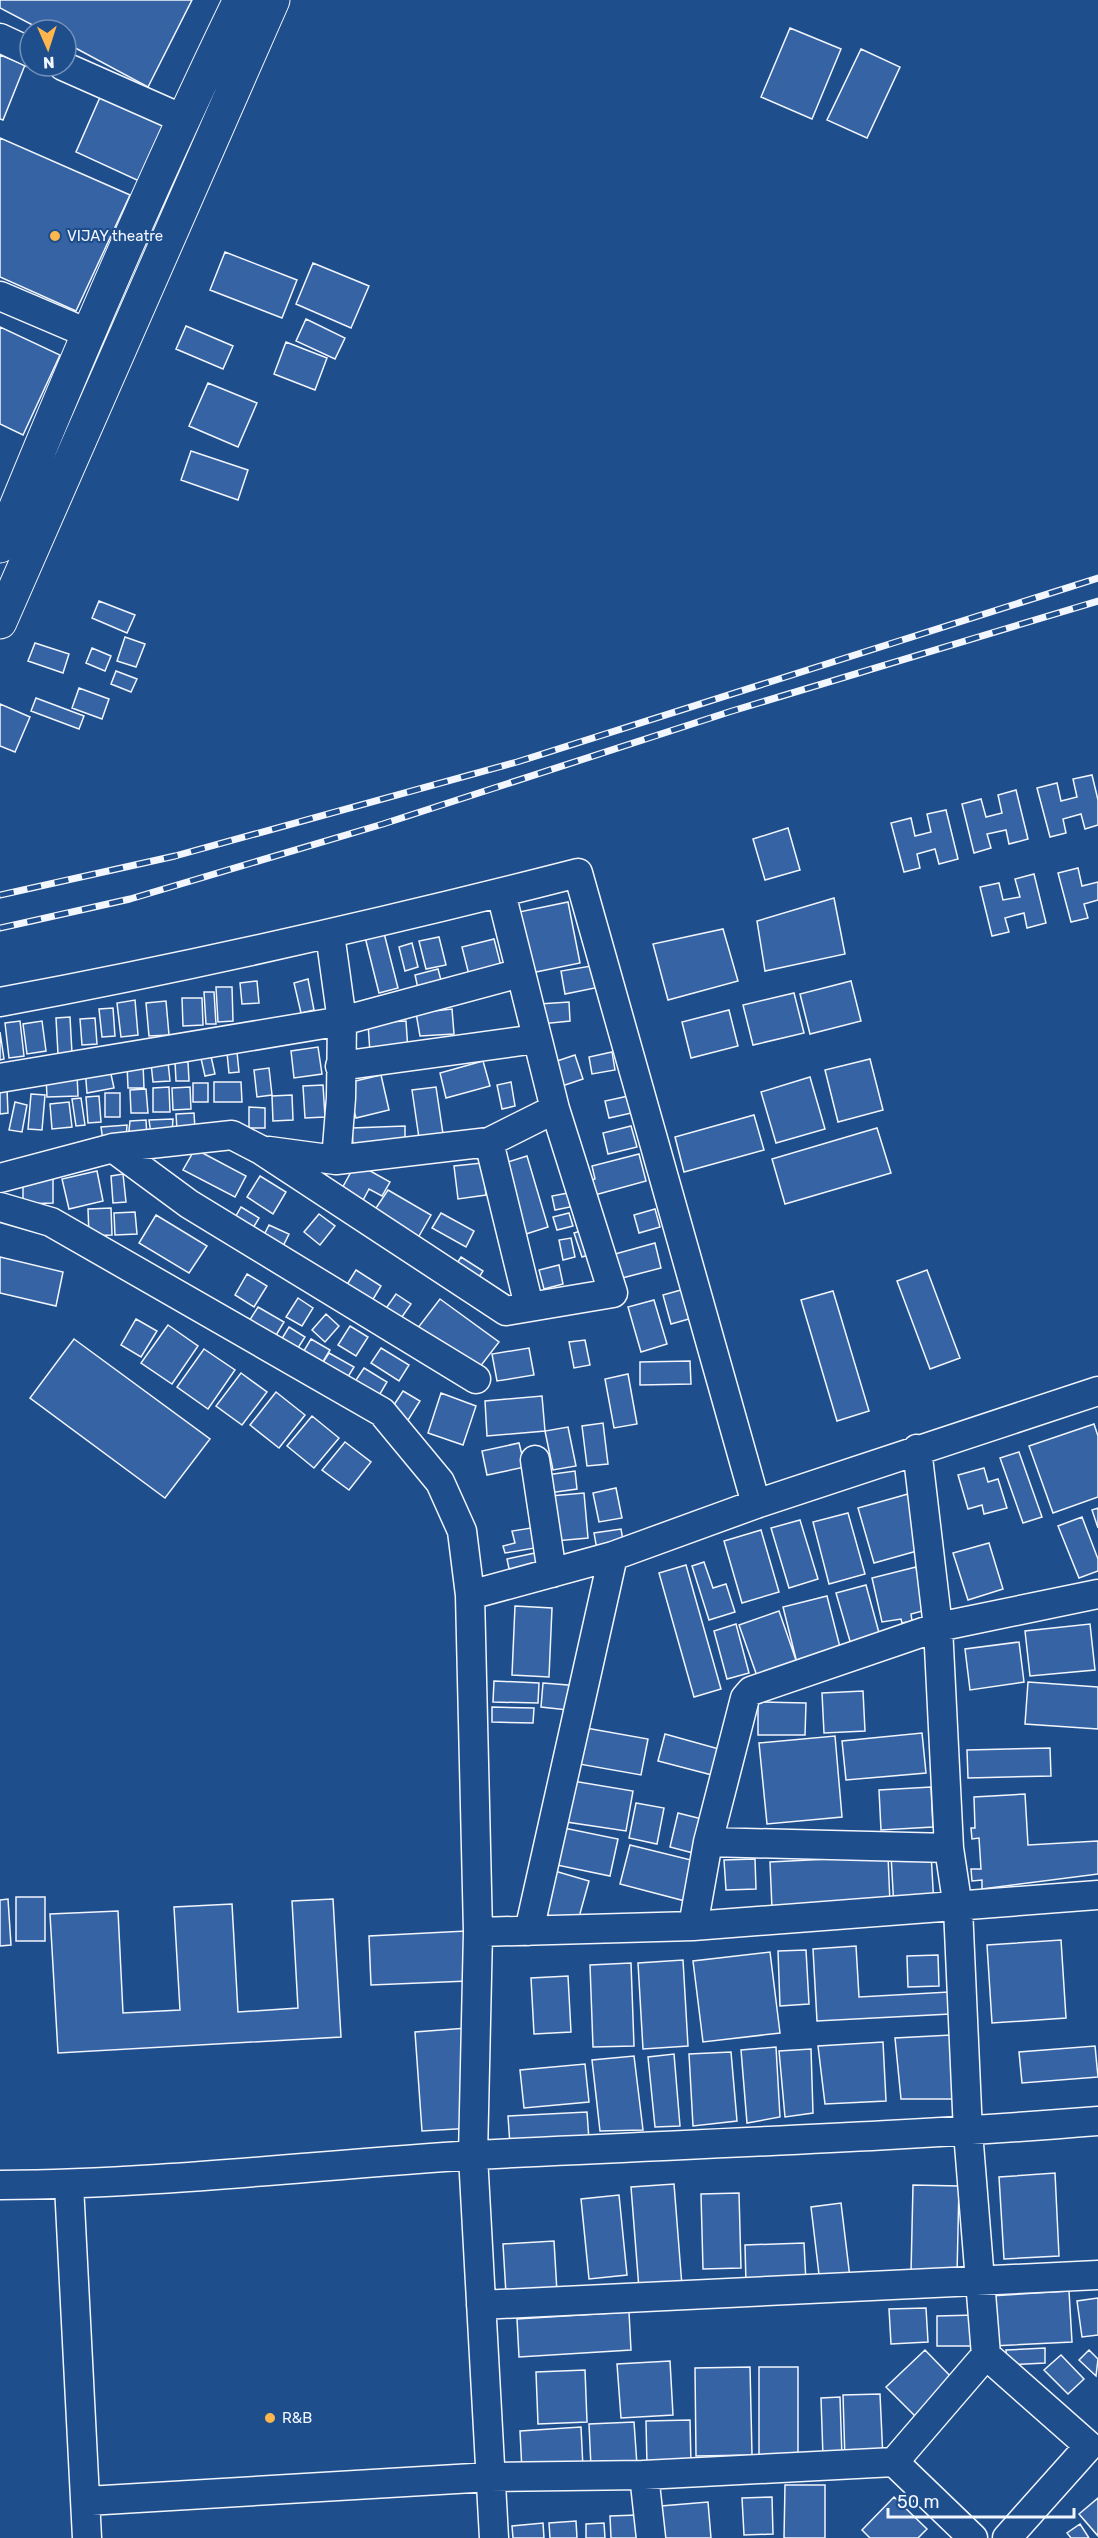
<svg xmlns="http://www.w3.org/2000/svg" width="1098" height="2538" font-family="Rubik,sans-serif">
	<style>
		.building { fill: #3563a3; stroke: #f2f6ff; stroke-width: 1.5 }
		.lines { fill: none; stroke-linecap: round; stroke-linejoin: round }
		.minor-casing { stroke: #f2f6ff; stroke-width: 31 }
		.highway-casing { stroke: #f2f6ff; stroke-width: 35 }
		.minor { stroke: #1f4e8c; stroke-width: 28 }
		.highway { stroke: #1f4e8c; stroke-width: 33 }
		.rail-casing { stroke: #f2f6ff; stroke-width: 7 }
		.rail { stroke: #1f4e8c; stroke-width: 4.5; stroke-dasharray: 14; stroke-linecap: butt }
		.poi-dot { fill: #ffb74d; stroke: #1f4e8c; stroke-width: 2 }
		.labels { text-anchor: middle; stroke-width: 4.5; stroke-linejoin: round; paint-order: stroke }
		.poi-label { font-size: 15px; fill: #f2f6ff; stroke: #1f4e8c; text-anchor: start }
	</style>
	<rect width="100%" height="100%" fill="#1f4e8c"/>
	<path class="building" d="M0 0H192L148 87 66 43V30H42L0 8Z
		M790 28 841 49 812 119 761 97Z
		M861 49 900 67 867 138 827 120Z
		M0 55 25 65 3 120 0 119Z
		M101 95 176 128 150 186 76 152Z
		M0 138 130 195 76 311 0 277Z
		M225 252 297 280 282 318 210 290Z
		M313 263 369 286 351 328 296 304Z
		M306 319 345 338 335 359 296 341Z
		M186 326 233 346 223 369 176 349Z
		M0 327 60 355 23 435 0 424Z
		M286 342 327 358 315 390 274 374Z
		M208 383 257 403 238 447 189 426Z
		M191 451 248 470 238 500 181 480Z
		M99 601 135 615 127 633 92 618Z
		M125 637 145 644 136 667 117 661Z
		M35 643 69 654 63 673 28 661Z
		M92 648 111 656 105 671 86 663Z
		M116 671 137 679 131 692 111 684Z
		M79 688 109 699 102 719 72 708Z
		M36 698 84 716 79 729 31 711Z
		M0 704 30 717 15 752 0 746Z
		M1092 775 1098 800V825L1085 829 1081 814 1063 819 1066 833 1050 837 1037 788 1057 783 1061 801 1077 797 1073 779Z
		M1016 790 1028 839 1009 844 1006 830 987 834 991 848 974 853 962 804 981 799 986 817 1002 813 998 795Z
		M946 810 958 859 939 864 935 849 917 854 920 868 904 872 891 823 911 818 915 836 931 832 927 814Z
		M788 828 800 870 765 880 753 839Z
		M1078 868 1082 886 1098 882V900L1084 904 1088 918 1071 922 1058 873Z
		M1034 874 1046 923 1027 928 1024 913 1005 918 1009 932 992 936 980 887 999 883 1003 900 1020 897 1015 879Z
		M834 898 845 954 765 971 757 921Z
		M568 902 580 963 531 973 519 912Z
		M723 929 738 981 668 1000 653 944Z
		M384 933 398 988 379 993 365 937Z
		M439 937 446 965 426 969 419 941Z
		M494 939 502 970 470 979 462 947Z
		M412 943 418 967 405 971 399 947Z
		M591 966 595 988 565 994 561 971Z
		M438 969 443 988 419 993 415 975Z
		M308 979 314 1010 301 1013 294 983Z
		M257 981 259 1003 242 1004 240 983Z
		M851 981 861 1021 810 1034 800 994Z
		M216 987H232L233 1021 218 1022Z
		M204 992H214L216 1024H206Z
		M794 993 804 1033 753 1045 743 1005Z
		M182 998H202L203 1025 183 1026Z
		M135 1000 138 1035 121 1037 117 1003Z
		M166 1001 169 1035 149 1036 146 1003Z
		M569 1002 570 1021 541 1024 539 1004Z
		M113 1008 115 1036 102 1037 99 1009Z
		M452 1009 454 1034 420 1036 416 1013Z
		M729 1010 738 1046 691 1058 682 1022Z
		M70 1017 72 1053 58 1054 56 1018Z
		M95 1018 97 1044 82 1045 80 1019Z
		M20 1021 24 1056 9 1058 5 1023Z
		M42 1021 46 1051 27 1054 23 1024Z
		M406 1021 408 1051 370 1053 368 1023Z
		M0 1032 4 1059 0 1060Z
		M318 1047 322 1074 294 1078 291 1051Z
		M210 1052 215 1074 205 1076 200 1054Z
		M237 1052 239 1072 229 1073 227 1053Z
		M612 1052 615 1070 592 1074 589 1057Z
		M575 1055 583 1079 559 1087 551 1063Z
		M870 1059 883 1110 838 1122 825 1070Z
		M483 1061 490 1086 446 1098 440 1073Z
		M168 1062 170 1081 153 1082 151 1063Z
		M175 1062H188L189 1081H176Z
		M143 1064 144 1088H128L127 1065Z
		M109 1065 114 1088 87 1093 85 1068Z
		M269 1068 272 1095 257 1097 254 1070Z
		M77 1074 78 1096 47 1097 46 1076Z
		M381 1075 389 1110 356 1118 347 1083Z
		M810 1077 825 1129 776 1143 761 1092Z
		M214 1082H241L242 1102H214Z
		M511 1082 515 1106 502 1109 497 1085Z
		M193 1083H208V1102H193Z
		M323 1085 325 1117 305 1118 303 1086Z
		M169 1087 170 1112H153V1088Z
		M190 1087 191 1109 173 1110 172 1088Z
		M436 1087 443 1134 419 1138 412 1090Z
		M0 1089H7L8 1113 0 1114Z
		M146 1089 148 1113H131L130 1090Z
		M105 1093H120V1117H105Z
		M31 1094 45 1095 42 1130 28 1129Z
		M292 1095 293 1120 273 1121 272 1096Z
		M633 1095 636 1112 609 1118 605 1101Z
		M99 1096 101 1122 88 1123 86 1097Z
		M81 1098 85 1125 76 1126 72 1099Z
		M15 1102 27 1105 22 1132 9 1130Z
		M69 1102 72 1127 52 1129 50 1104Z
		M249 1107 265 1108V1128H249Z
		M194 1113 195 1129 177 1130 176 1114Z
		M754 1115 764 1150 684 1172 675 1137Z
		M173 1119 172 1133 151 1134 149 1120Z
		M146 1120 147 1137 128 1139 130 1121Z
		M127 1125 126 1139 103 1141 101 1127Z
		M405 1126V1145L353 1146 352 1128Z
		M631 1126 637 1147 608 1154 603 1133Z
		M877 1128 891 1173 785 1204 772 1159Z
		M195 1149 246 1176 235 1197 183 1170Z
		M639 1154 646 1181 591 1196 586 1181 595 1179 592 1166Z
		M527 1156 548 1227 526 1234 505 1163Z
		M356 1163 390 1182 382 1196 369 1189 361 1204 340 1192Z
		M482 1163 486 1195 458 1199 454 1166Z
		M97 1171 103 1201 69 1209 62 1179Z
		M123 1174 126 1202 113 1203 111 1176Z
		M260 1176 286 1192 273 1214 247 1197Z
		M53 1177V1203L23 1204V1180Z
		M388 1190 431 1215 415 1243 372 1214Z
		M568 1193 570 1207 555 1210 552 1196Z
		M241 1207 259 1218 250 1233 232 1223Z
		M111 1208 112 1235 89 1236 88 1209Z
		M655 1209 660 1227 639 1233 634 1215Z
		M135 1212 137 1234 115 1235 114 1213Z
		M441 1213 474 1231 466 1247 432 1228Z
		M569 1213 573 1226 557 1230 553 1217Z
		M319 1214 335 1226 320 1245 304 1232Z
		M156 1215 207 1246 189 1273 139 1243Z
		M269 1225 289 1234 279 1254 259 1245Z
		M590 1228 597 1252 582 1257 574 1233Z
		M571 1238 575 1257 563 1260 559 1240Z
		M655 1243 661 1268 622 1278 615 1254Z
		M0 1257 63 1272 56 1306 0 1293Z
		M461 1257 483 1271 474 1285 452 1271Z
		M559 1265 563 1284 544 1289 539 1270Z
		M356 1270 381 1286 369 1306 343 1291Z
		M927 1270 960 1358 930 1369 897 1281Z
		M247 1274 267 1286 254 1307 235 1295Z
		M688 1288 696 1317 671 1324 663 1295Z
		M833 1291 869 1411 837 1421 801 1300Z
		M396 1294 411 1304 397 1324 382 1314Z
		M298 1298 313 1308 302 1326 286 1317Z
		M440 1299 499 1342 476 1372 417 1329Z
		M654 1300 667 1344 641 1352 628 1307Z
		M258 1307 284 1322 272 1342 246 1326Z
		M326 1314 339 1326 325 1342 312 1330Z
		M136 1319 157 1331 141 1357 121 1345Z
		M168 1325 198 1346 172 1384 141 1363Z
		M350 1326 368 1337 356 1356 338 1345Z
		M289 1327 305 1337 294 1354 278 1345Z
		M74 1339 210 1439 165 1498 30 1398Z
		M311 1339 330 1350 318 1370 299 1359Z
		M585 1340 590 1365 574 1368 569 1342Z
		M381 1348 409 1365 399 1381 371 1363Z
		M529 1348 534 1375 497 1381 492 1354Z
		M204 1349 235 1370 208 1409 177 1387Z
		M329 1353 354 1367 343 1385 318 1370Z
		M690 1361 691 1384 640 1385V1362Z
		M364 1368 387 1382 374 1404 350 1389Z
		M241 1373 267 1392 242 1425 216 1406Z
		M628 1374 637 1424 614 1428 605 1379Z
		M403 1391 420 1401 405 1425 388 1414Z
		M276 1392 305 1415 279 1448 250 1425Z
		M441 1393 476 1406 463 1445 428 1433Z
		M542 1396 545 1431 487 1436 485 1401Z
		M312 1416 339 1438 314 1468 287 1446Z
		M603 1423 608 1464 587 1466 582 1426Z
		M1094 1424 1098 1436V1497L1053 1513 1029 1446Z
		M568 1427 576 1466 553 1470 545 1431Z
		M345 1442 371 1462 349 1490 322 1470Z
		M519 1443 525 1467 487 1475 482 1451Z
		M1019 1452 1042 1517 1023 1523 1000 1458Z
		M984 1468 988 1482 998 1479 1007 1508 984 1514 982 1505 968 1509 958 1475Z
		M575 1471 577 1489 542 1494 539 1476Z
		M616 1488 622 1518 599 1522 593 1493Z
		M584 1493 588 1538 555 1541 550 1496Z
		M908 1494 924 1549 874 1563 858 1508Z
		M1098 1508V1528L1092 1510Z
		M848 1513 865 1574 829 1584 813 1522Z
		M1082 1517 1098 1559V1571L1079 1578 1058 1526Z
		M800 1520 818 1579 789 1588 771 1528Z
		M531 1528 535 1548 505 1553 503 1546 515 1543 512 1531Z
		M621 1529 624 1546 597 1550 594 1533Z
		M761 1530 779 1592 742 1603 724 1541Z
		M989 1543 1003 1589 968 1600 953 1553Z
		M535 1553 539 1573 511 1578 507 1559Z
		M704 1562 713 1588 726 1584 735 1612 709 1620 692 1566Z
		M686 1565 721 1689 694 1697 659 1573Z
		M916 1567 926 1610 911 1614 912 1621 902 1623 901 1619 882 1622 872 1578Z
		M866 1585 881 1640 852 1648 836 1593Z
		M827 1596 841 1651 797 1663 783 1607Z
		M515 1606 552 1608 549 1677 512 1675Z
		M779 1611 797 1663 757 1676 739 1625Z
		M736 1624 749 1673 727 1679 714 1631Z
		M1090 1624 1095 1670 1030 1676 1025 1631Z
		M1019 1642 1024 1682 970 1690 965 1649Z
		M494 1681 539 1683 538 1703 493 1702Z
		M1028 1682 1098 1687V1729L1025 1724Z
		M543 1683 580 1686 577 1711 541 1707Z
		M863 1691 865 1731 824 1733 822 1693Z
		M758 1702 806 1703 805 1735H758Z
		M492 1707 534 1708 533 1723 492 1722Z
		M586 1728 648 1739 641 1775 579 1764Z
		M922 1733 926 1773 846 1780 842 1741Z
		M665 1734 719 1749 712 1775 658 1761Z
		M835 1736 842 1817 767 1824 759 1743Z
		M1050 1748 1051 1776 968 1778 967 1750Z
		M567 1780 633 1791 626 1831 560 1821Z
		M931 1787 933 1827 881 1830 879 1790Z
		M1025 1794 1028 1845 1098 1841V1874L982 1889V1880L972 1881 971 1869H981L979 1838 972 1839 971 1828H975L974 1797Z
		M636 1803 664 1808 657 1844 629 1838Z
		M678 1813 706 1820 697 1854 670 1847Z
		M559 1827 618 1839 610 1876 552 1864Z
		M630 1845 695 1861 685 1901 620 1884Z
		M931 1853 934 1906 894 1908 891 1855Z
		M888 1856 890 1903 772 1909 770 1862Z
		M755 1859 756 1889 726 1890 724 1860Z
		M548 1869 589 1881 576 1928 534 1916Z
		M16 1897H45V1941H16Z
		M8 1899 11 1945 0 1946V1900Z
		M333 1899 341 2037 58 2053 50 1914 118 1911 123 2013 180 2010 174 1907 232 1904 238 2012 298 2008 292 1901Z
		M466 1931 468 1981 371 1985 369 1936Z
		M1061 1940 1066 2018 992 2023 987 1945Z
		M856 1946 859 1997 949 1992 950 2014 817 2021 813 1949Z
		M806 1950 809 2004 780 2006 778 1951Z
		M770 1952 780 2033 703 2042 693 1961Z
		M938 1955 939 1986 908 1987 907 1956Z
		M683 1960 688 2046 643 2049 638 1963Z
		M631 1963 634 2046 593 2047 590 1965Z
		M568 1976 571 2032 534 2034 531 1978Z
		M467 2028 473 2128 422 2131 415 2032Z
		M951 2035 955 2099H901L895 2038Z
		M883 2042 886 2101 825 2104 818 2046Z
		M1095 2046 1098 2077 1022 2083 1019 2052Z
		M776 2047 780 2117 747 2123 741 2050Z
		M811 2049 813 2113 785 2117 779 2051Z
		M731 2052 737 2121 693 2126 689 2054Z
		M674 2054 680 2126 655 2127 648 2057Z
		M634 2056 643 2130 600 2131 592 2060Z
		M585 2064 589 2102 524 2108 520 2070Z
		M587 2112 589 2140 510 2145 508 2116Z
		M1055 2173 1059 2256 1004 2259 999 2177Z
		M674 2184 682 2286 639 2289 631 2187Z
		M913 2185 959 2186 957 2274 911 2273Z
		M739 2193 741 2268 703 2269 701 2194Z
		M619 2195 627 2275 589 2279 581 2199Z
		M841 2203 850 2278 820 2283 811 2207Z
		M554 2241 557 2292 506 2294 503 2244Z
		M804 2243 806 2282 746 2284 745 2245Z
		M1069 2291 1072 2342 992 2346 990 2296Z
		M1098 2298V2335L1082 2337 1077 2301Z
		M926 2308 928 2342 891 2344 889 2309Z
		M629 2312 631 2350 519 2357 517 2319Z
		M975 2315 976 2346H937V2316Z
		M1045 2348V2363L1007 2365 1006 2350Z
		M925 2350 958 2384 919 2420 886 2387Z
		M1089 2350 1098 2359 1096 2376 1079 2360Z
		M1061 2355 1084 2379 1068 2394 1044 2370Z
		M670 2361 673 2415 621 2418 617 2364Z
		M750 2367 752 2455 696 2456 695 2368Z
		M759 2367H798V2458H759Z
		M585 2370 587 2422 538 2424 536 2372Z
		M880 2394 883 2459 845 2460 843 2395Z
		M840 2397 842 2457H823L821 2398Z
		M690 2420 691 2464 647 2465 646 2421Z
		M634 2422 637 2465 591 2467 589 2424Z
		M581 2427 583 2468 522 2471 520 2431Z
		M785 2485H825V2538H784Z
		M772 2497 773 2534 744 2535 742 2498Z
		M894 2497 927 2529 918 2538H870L862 2530Z
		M1098 2498V2536L1079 2514Z
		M708 2502 711 2538H664L661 2506Z
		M637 2515 638 2538H611L610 2516Z
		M576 2521 577 2538H550L549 2523Z
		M543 2523 544 2538H513L512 2526Z
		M604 2523 605 2538H586V2524Z
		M1080 2524 1089 2538H1071L1067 2533Z"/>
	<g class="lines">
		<g class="minor-casing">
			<path id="minor" d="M0 38 30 52
				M63 66 183 119
				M0 296 87 333
				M330 934 342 1021 520 973
				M0 1002C194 966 386 922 578 873L756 1504
				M340 1066 536 1039
				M0 1078 342 1021 341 1098 336 1160
				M489 1142 555 1109
				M269 1151 336 1160 489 1142 529 1306
				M0 1178 113 1148
				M0 1207 51 1222 382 1412 440 1482 462 1531 470 1595 478 1932 473 2156 494 2538
				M476 1379 189 1204 113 1148 232 1135 261 1150 506 1311 613 1293 555 1109 501 893
				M917 1449 938 1627 949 1848 958 1908 968 2132 986 2355 894 2462 973 2538
				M535 1460 552 1573
				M470 1595 613 1556 756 1504 1098 1391
				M708 1842 949 1848
				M693 1926 708 1842 745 1698 751 1691 938 1627 1098 1594
				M529 1931 613 1556
				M478 1932 693 1926 1098 1895
				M0 2185C158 2184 316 2165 474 2155 682 2144 890 2138 1098 2121
				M69 2185 87 2538
				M481 2305 1098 2275
				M986 2355 1089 2446 1007 2538
				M644 2475 651 2538
				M87 2501 490 2477 644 2475 894 2462"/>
		</g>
		<g class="highway-casing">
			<path id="highway" d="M0 546C75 361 153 179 240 0
				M0 622 273 0"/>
		</g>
		<use href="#minor" class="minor"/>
		<use href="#highway" class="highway"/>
		<g class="rail-casing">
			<path id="rail" d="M0 895 175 856 517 762 1098 578
				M0 928 130 899 383 824 732 711 1098 601"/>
		</g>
		<use href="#rail" class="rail"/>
	</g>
	<g class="poi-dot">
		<circle cx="55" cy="236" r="6"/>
		<circle cx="270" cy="2418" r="6"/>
	</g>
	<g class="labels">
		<g class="poi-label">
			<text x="67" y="241">VIJAY theatre</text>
			<text x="282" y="2423">R&amp;B</text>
		</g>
	</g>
	<g transform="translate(48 48) rotate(177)"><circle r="28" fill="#1f4e8c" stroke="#7391ba" stroke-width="1.5"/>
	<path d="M0-4.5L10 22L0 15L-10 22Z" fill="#ffb74d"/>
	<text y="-9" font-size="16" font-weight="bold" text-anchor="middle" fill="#f2f6ff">N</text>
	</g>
	<path d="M888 2508v9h186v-9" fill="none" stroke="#f2f6ff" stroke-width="3"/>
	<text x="897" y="2508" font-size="18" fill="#f2f6ff" stroke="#1f4e8c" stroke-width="4.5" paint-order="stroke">50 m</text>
</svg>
